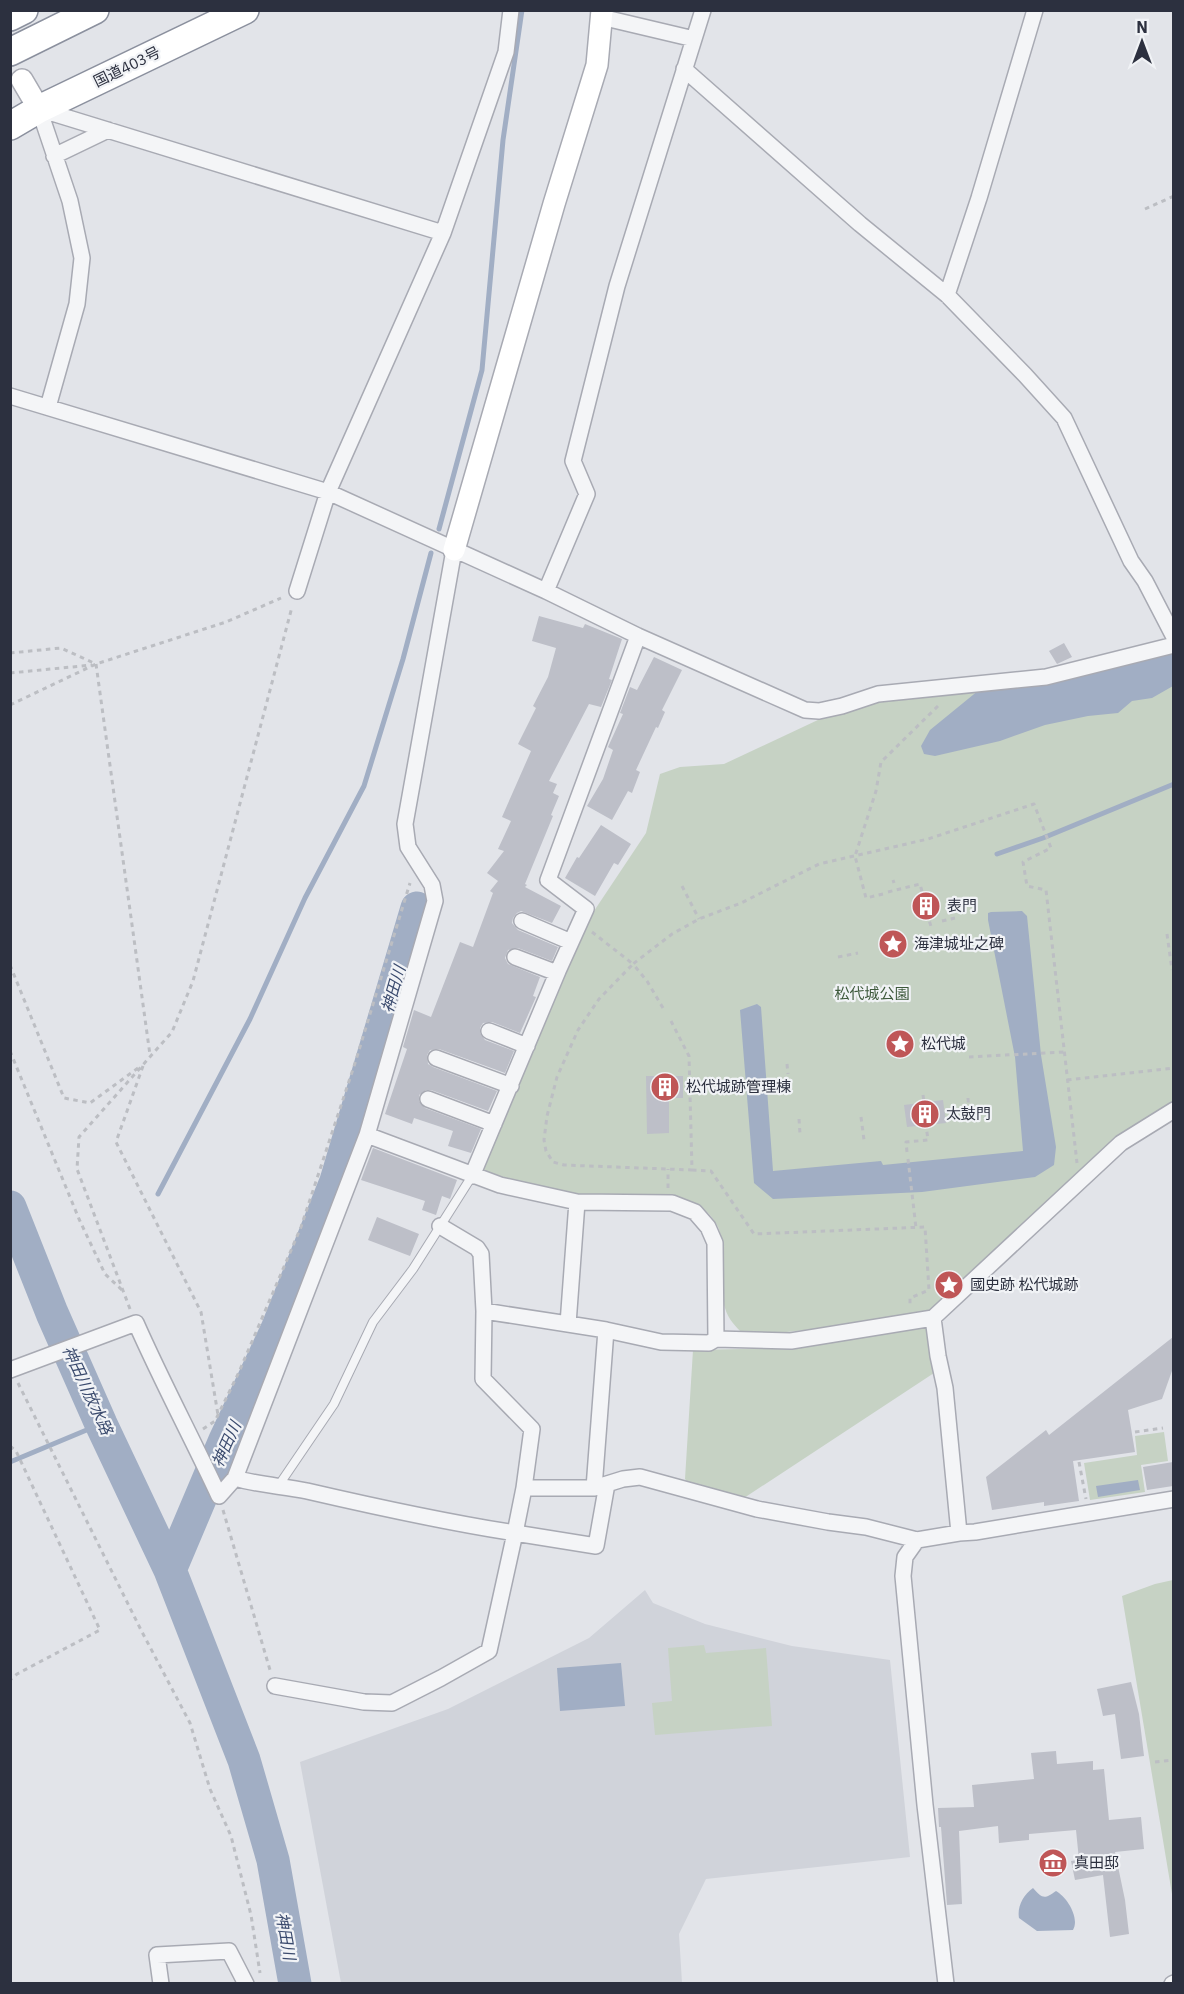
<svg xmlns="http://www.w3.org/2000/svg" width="1184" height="1994" font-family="'IBM Plex Sans','Noto Sans JP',sans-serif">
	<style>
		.built { fill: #d0d3da }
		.green { fill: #c6d2c4 }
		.water { fill: #a1aec4 }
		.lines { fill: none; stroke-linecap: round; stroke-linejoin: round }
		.stream { stroke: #a1aec4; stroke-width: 5 }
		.river { stroke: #a1aec4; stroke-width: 33 }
		.building { fill: #bdbfc8 }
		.lane-casing { stroke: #a8aab3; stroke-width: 10 }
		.street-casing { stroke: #a8aab3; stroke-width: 18 }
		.secondary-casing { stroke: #a8aab3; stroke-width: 24 }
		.highway-casing { stroke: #8b909e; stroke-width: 30 }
		.path { stroke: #bcbec3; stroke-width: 3; stroke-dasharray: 4.5 4.5; stroke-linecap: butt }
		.lane { stroke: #f4f5f7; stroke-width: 8 }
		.street { stroke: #f4f5f7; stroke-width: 15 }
		.secondary { stroke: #fff; stroke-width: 21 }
		.highway { stroke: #fff; stroke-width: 27 }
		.labels { text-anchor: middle; stroke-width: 4.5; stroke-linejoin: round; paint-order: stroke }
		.street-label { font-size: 15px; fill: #2c303f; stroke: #f1f3f6 }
		.poi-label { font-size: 15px; fill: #2c303f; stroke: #f1f3f6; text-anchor: start }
		.park-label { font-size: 15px; fill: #3d593b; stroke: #f1f3f6 }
		.water-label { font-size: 16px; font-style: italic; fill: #3b4b6e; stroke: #f1f3f6 }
	</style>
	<rect width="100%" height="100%" fill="#e2e4e9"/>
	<path class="built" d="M645 1590 653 1603 705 1624 792 1646 890 1660 910 1857 706 1879 679 1934 682 1983H341L300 1762 448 1709 589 1638Z"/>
	<path class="green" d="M1173 650V1103L1071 1179 931 1312 867 1323 787 1332 743 1334C736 1327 728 1319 725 1308 723 1303 724 1296 724 1290 723 1270 726 1245 718 1227 694 1177 608 1201 565 1194 536 1189 508 1181 480 1174L588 920 646 833 660 774 680 767 724 764 820 719 881 701Z
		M929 1327 934 1373 747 1496 742 1498 688 1483 685 1479 693 1350 788 1348Z
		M1164 1432 1168 1461 1141 1465 1145 1492 1090 1500 1084 1463 1137 1455 1135 1436Z
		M1173 1580H1174L1173 1900 1122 1596 1155 1584Z
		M704 1645 706 1653 766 1648 772 1726 655 1735 652 1703 672 1701 668 1648Z"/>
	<path class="water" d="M1173 650V686L1152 698 1132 701 1118 713 1088 716 1045 725 1000 741 935 756 924 754 921 746 930 730 979 690Z
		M1022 911 1027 916 1041 1055 1056 1147 1054 1165 1035 1177 922 1192 773 1199 754 1183 740 1010 757 1004 761 1007 773 1171 881 1161 883 1165 1023 1151 1015 1057 988 920V913L991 912Z
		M1138 1480 1140 1490 1098 1497 1096 1486Z
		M621 1663 625 1706 560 1711 557 1668Z
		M1033 1888C1042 1898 1044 1900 1056 1891 1067 1897 1080 1918 1073 1930L1037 1931 1019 1918C1017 1907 1023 1895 1033 1888Z"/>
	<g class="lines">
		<path class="stream" d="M439 529 482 370 503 140 522 10
			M997 854 1043 838 1174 784
			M158 1194 250 1019 305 898 364 786 403 659 431 553
			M52 1313 61 1300
			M10 1462 101 1424"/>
		<path class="river" d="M10 1207 52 1313 101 1424 170 1570 244 1760 273 1860 295 1984
			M170 1570 225 1440 277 1329 336 1181 417 908"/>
	</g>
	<path class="building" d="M539 616 583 628 585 624 622 639 609 679 612 680 601 707 589 704 549 781 557 784 553 793 559 796 551 815 553 816 525 884 527 885 525 887 561 906 552 923 521 911 517 913 513 918 512 923 518 930 558 947 552 961 518 948 508 950 505 958 508 964 540 977 533 996 536 997 520 1033 492 1022 483 1023 480 1028V1033L485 1040 514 1051 505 1073 439 1049 430 1050 427 1055 428 1064 433 1067 497 1091 488 1111 431 1090H426L419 1095V1101L425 1108 481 1129 471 1153 448 1146 453 1131 414 1118 412 1124 385 1114 407 1049 403 1047 414 1010 431 1017 460 942 473 947 493 893 490 891 498 881 487 873 504 851 498 849 511 821 502 817 531 751 518 744 536 708 533 706 548 677 556 648 532 641Z
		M1064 643 1072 657 1057 664 1049 651Z
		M654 657 682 670 662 710 665 712 658 728 656 727 636 770 640 772 632 793 628 791 612 820 587 806 603 779 613 750 608 747 623 714 620 713 630 687 637 690Z
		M601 825 631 844 618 865 614 863 595 896 565 878 577 857 579 858Z
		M934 897 937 911 918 915 915 901Z
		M646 1076H683V1098H669V1133L647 1134Z
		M943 1100 946 1123 907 1127 904 1105Z
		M373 1148 457 1180 450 1199 442 1196 436 1215 422 1210 425 1201 361 1180Z
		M377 1217 419 1234 410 1256 368 1240Z
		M1173 1337V1368L1162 1399 1128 1410 1135 1452 1073 1461 1079 1501 1044 1506V1502L992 1510 986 1477 1046 1430 1049 1435Z
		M1173 1462V1486L1147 1490 1143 1467Z
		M1131 1682 1139 1714 1144 1756 1121 1759 1115 1714 1103 1716 1097 1689Z
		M1056 1751 1057 1764 1093 1761V1770L1104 1769 1109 1820 1141 1817 1144 1849 1115 1852 1125 1900 1129 1934 1110 1937 1103 1875 1075 1880 1071 1861 1079 1860 1076 1830 1029 1834V1840L999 1843 998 1826 959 1831 962 1904 947 1905 941 1827H939L938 1808 974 1807 972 1785 1034 1779 1031 1753Z"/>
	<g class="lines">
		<g class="lane-casing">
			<path id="lane" d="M279 1485 334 1404 373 1322 413 1269 472 1176"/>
		</g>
		<g class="street-casing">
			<path id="street" d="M703 10 617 286 573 461 587 494 546 591 638 636 805 710 819 711 842 706 878 694 1046 677 1174 645
				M601 17 694 39
				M684 69 860 224 947 295 1025 375 1064 418 1131 561 1145 581 1174 637
				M39 109 443 233
				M39 109 70 201 82 258 77 304 48 407
				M54 156 108 130
				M947 295 979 198 1035 10
				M10 396 328 492 546 591
				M297 591 328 492 443 233 506 52 511 10
				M522 921 571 942
				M515 957 557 973
				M489 1031 527 1046
				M436 1058 511 1086
				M428 1099 494 1124
				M367 1135 500 1185 577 1202 672 1203 695 1212 708 1227 715 1243 716 1339 791 1341 933 1318 1121 1143 1174 1110
				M472 1176 558 971 586 909 548 880 638 636
				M577 1202 568 1324 606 1330 594 1488
				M440 1226 477 1248 481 1254 484 1311
				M933 1318 938 1356 945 1388 959 1533
				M606 1330 661 1342 709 1343 716 1339
				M10 1370 136 1323C162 1382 192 1438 219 1496L235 1478C258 1485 283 1486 307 1491 376 1507 445 1522 515 1533L524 1488H594L623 1479 640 1477 757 1509 828 1522 866 1527 917 1540 959 1533 975 1532 1174 1499
				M235 1478 367 1135 435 901 432 885 408 847 405 824 454 550
				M524 1488 532 1429 483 1379 484 1311 568 1324
				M917 1540 905 1557 903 1576 925 1805 946 1984
				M275 1686 364 1702 392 1703 441 1678 489 1651 515 1533 596 1546 607 1484
				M161 1984 157 1955 229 1951 246 1984
				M1172 1984 1174 1983"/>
		</g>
		<g class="secondary-casing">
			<path id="secondary" d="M22 80 39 109
				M454 550 554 204 597 65 602 10"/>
		</g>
		<g class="highway-casing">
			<path id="highway" d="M10 17 24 10
				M10 52 95 10
				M10 126 39 109 245 10"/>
		</g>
		<path class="path" d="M1145 209 1174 196
			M10 653 61 648 96 664
			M96 664 150 1055
			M10 673 92 665
			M10 705 96 664 226 622 281 598
			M893 880 894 883
			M682 886 699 919
			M888 892 920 884 924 899
			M883 894 866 898 855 856 876 791 881 762 940 704
			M927 913 932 930
			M942 921 955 918
			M592 932 633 964 599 999 578 1030 557 1077 547 1116 544 1140 546 1151 553 1162 564 1165 692 1170 689 1056 671 1021
			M1167 934 1172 970
			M838 957 858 953
			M10 965 64 1098 90 1103 138 1068
			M663 1008 647 981 633 964 672 934 699 919 741 903 819 864 928 839 1034 804 1051 848 1023 862 1027 886 1046 890 1077 1163
			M10 1051 79 1219 105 1274 122 1290
			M969 1057 1064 1052
			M787 1064 788 1074
			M143 1066 116 1142 201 1312 218 1415
			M788 1079V1088
			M1067 1080 1174 1068
			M923 1095 924 1102
			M968 1098 969 1115
			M861 1117 864 1140
			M799 1119 800 1134
			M907 1152 906 1142 928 1140 926 1125
			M908 1159 916 1228
			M692 1170 711 1171 754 1234 925 1227 929 1290 910 1298V1306
			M668 1188V1169
			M130 1309 77 1169 79 1137 172 1032 193 981 292 607
			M18 1383 141 1630 190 1723 210 1789 231 1836 251 1915 260 1973
			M203 1429 215 1421 239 1372 301 1227 356 1060 410 883
			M1135 1432 1163 1428
			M10 1446 16 1451 100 1630 17 1674 10 1680
			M1079 1462 1086 1499
			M223 1510 270 1670
			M1155 1762 1174 1760"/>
		<use href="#lane" class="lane"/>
		<use href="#street" class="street"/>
		<use href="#secondary" class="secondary"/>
		<use href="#highway" class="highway"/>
	</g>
	<defs>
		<g id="building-disc" transform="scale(1.5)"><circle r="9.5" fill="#bf5657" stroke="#f1f3f6"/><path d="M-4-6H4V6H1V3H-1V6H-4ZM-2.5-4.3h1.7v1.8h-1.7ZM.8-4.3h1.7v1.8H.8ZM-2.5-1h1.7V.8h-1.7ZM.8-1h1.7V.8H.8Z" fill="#fff"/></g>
		<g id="sight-disc" transform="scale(1.5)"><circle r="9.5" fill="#bf5657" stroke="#f1f3f6"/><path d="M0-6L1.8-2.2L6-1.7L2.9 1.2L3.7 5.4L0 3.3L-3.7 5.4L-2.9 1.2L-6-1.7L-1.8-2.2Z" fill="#fff"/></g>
		<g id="museum-disc" transform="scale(1.5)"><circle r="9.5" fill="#bf5657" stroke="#f1f3f6"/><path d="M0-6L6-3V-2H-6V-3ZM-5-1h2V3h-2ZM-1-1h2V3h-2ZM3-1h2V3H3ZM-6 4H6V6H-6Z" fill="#fff"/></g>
	</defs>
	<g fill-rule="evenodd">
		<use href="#building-disc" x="926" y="906"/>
		<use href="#sight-disc" x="893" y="944"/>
		<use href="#sight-disc" x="900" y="1044"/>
		<use href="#building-disc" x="665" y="1087"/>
		<use href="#building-disc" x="925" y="1114"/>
		<use href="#sight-disc" x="949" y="1285"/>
		<use href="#museum-disc" x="1053" y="1863"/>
	</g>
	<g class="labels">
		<g class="street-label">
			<text transform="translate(127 67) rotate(-26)" y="5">国道403号</text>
		</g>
		<g class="poi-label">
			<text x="947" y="911">表門</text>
			<text x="914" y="949">海津城址之碑</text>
			<text x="921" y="1049">松代城</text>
			<text x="686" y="1092">松代城跡管理棟</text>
			<text x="946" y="1119">太鼓門</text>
			<text x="970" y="1290">國史跡 松代城跡</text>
			<text x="1074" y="1868">真田邸</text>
		</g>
		<g class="park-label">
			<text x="872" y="999">松代城公園</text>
		</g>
		<g class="water-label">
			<text transform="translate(393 989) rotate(-74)" y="6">神田川</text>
			<text transform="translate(88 1390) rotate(65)" y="6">神田川放水路</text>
			<text transform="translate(226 1444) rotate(-66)" y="6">神田川</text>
			<text transform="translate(286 1936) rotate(80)" y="6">神田川</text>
		</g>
	</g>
	<rect width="1184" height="1994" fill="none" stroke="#2c303f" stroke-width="24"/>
	<g transform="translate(1142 42)" stroke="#f1f3f6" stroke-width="4.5" paint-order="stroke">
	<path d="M0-4.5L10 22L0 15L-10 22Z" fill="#2c303f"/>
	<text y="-9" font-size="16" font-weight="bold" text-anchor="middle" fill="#2c303f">N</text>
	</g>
</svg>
